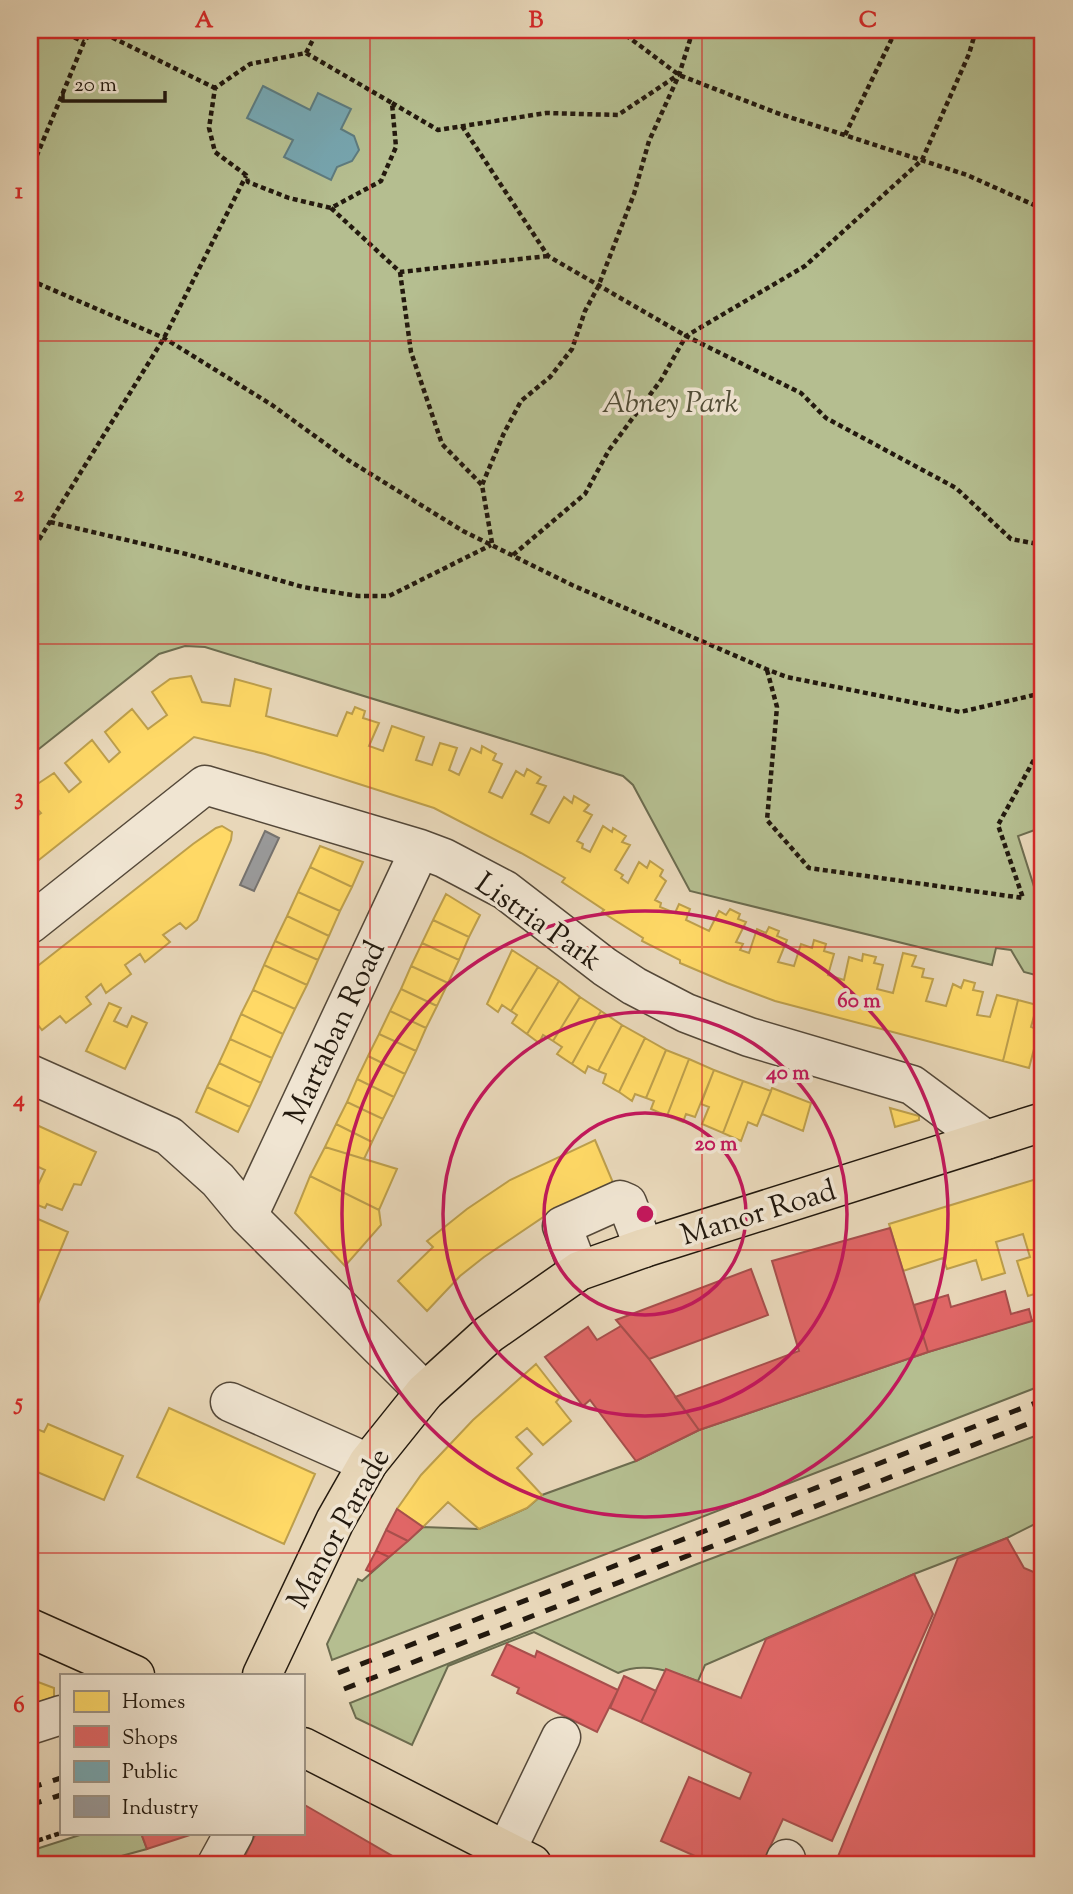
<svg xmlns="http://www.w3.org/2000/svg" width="1073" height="1894" font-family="'Sorts Mill Goudy',serif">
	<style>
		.green { fill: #b5be90; stroke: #6c6c4f; stroke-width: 2 }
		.homes { fill: #ffd966; stroke: #bd9f4c; stroke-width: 2 }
		.shops { fill: #e06666; stroke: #a74f4c; stroke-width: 2 }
		.public { fill: #76a5af; stroke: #5d7b7f; stroke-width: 2 }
		.industry { fill: #999; stroke: #76736f; stroke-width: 2 }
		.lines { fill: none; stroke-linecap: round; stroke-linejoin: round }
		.minor-casing { stroke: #544839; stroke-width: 41 }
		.major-casing { stroke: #23190e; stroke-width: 41 }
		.highway-casing { stroke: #23190e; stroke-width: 41 }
		.path { stroke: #23190e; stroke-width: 4.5; stroke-dasharray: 5 3.5; stroke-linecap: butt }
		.minor { stroke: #f0e5d2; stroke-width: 38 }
		.major { stroke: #e8d7b9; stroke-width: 38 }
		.highway { stroke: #e8d7b9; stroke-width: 38 }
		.rail { stroke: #23190e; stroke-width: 5; stroke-dasharray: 12 12; stroke-linecap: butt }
		.grid { fill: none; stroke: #d62828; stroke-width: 2; stroke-opacity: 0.55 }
		.ring { fill: none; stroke: #c2185b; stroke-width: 3.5 }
		.labels { text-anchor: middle; stroke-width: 7; stroke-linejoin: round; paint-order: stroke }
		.park-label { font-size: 30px; font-style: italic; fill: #4f4b35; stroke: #f0e5d2 }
		.street-label { font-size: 30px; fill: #23190e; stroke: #f0e5d2 }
		.centre { fill: #c2185b; stroke: #f0e5d2; stroke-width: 3.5 }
		.ring-label { font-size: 21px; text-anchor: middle; font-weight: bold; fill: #c2185b; stroke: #f0e5d2; stroke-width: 7; stroke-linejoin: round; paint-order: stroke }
		.neatline { fill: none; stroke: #d62828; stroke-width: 2.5 }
		.grid-label { font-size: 23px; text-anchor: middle; font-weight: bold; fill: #d62828 }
	</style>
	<rect width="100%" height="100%" fill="#e8d7b9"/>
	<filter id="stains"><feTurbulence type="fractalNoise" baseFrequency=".00286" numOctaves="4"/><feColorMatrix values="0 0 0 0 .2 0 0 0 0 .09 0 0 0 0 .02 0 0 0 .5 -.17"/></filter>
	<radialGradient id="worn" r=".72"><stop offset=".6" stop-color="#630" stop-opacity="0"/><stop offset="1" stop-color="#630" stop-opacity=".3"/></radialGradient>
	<path class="green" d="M30 30H1043V827L1018 836 1043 915V977L1024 972 1011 950 996 948 992 965 690 891 633 785 623 776 205 647 185 646 159 654 30 756Z
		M1043 1317V1385L332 1660 327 1644 358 1579 362 1581 423 1527 479 1529 527 1508 542 1495 636 1461 699 1430 928 1352Z
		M1043 1433V1520L1007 1538 914 1574 705 1665 698 1681C673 1672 644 1661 618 1673L534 1632 448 1666 412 1745 356 1718 350 1703 697 1564Z
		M86 1833H141L147 1849 92 1864H30V1851Z"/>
	<path class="homes" d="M191 676 202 702 230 706 235 679 271 689 266 716 337 736 347 712 352 714 355 707 365 711 363 718 379 723 369 746 383 751 392 726 424 737 416 760 432 765 440 743 457 748 449 770 459 775 471 748 481 753 482 746 496 754 493 760 502 764 489 792 502 798 516 771 524 776 527 769 541 777 537 783 546 786 531 814 549 823 564 797 572 803 574 796 589 805 584 811 592 815 577 841 583 844 582 848 590 852 603 826 612 832 613 828 626 836 622 842 630 845 615 870 623 875 621 878 628 883 639 862 647 868 650 861 663 870 660 876 666 881 655 900 661 903 660 907 675 913 679 904 690 909 686 920 709 931 719 911 726 915 730 909 740 914 738 919 746 922 736 942 743 944 740 950 749 953 757 929 766 933 769 927 779 931 777 936 787 940 778 962 794 966 801 944 812 948 814 940 826 944 824 951 834 954 828 975 844 980 849 957 862 961 863 954 876 957 874 963 883 965 877 989 893 993 903 953 916 956 912 966 924 969 922 977 933 979 926 1001 946 1006 953 984 961 988 964 980 975 983 973 990 983 992 977 1015 990 1017 997 995 1018 1000 1003 1061 775 1001 727 983 680 963V960L642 941 643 938 602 912 604 910 562 882 565 878 521 853 434 808 265 754 194 737 30 867V821L41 813 30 801V789L54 773 69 792 81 782 65 763 92 740 109 762 120 752 105 732 132 709 148 729 167 715 152 692 170 679Z
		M222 826 232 832 231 840 197 920 186 929 180 923 163 935 170 942 145 962 140 954 125 965 131 974 106 993 101 984 86 997 91 1004 66 1023 60 1016 42 1030 34 1020 30 1023V972L193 844 216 828Z
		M320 846 363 862 352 887 310 867Z
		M310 867 352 887 340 911 298 892Z
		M298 892 340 911 329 936 287 916Z
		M446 894 480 915 469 937 433 920Z
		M287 916 329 936 318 960 275 941Z
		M433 920 469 937 459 960 422 943Z
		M275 941 318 960 307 985 264 965Z
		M422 943 459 960 448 983 411 966Z
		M512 950 538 967 511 1011 502 1005 498 1012 487 1004Z
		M264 965 307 985 295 1009 253 990Z
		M411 966 448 983 437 1006 401 989Z
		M538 967 559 981 527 1034 512 1023 517 1015 511 1011Z
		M559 981 580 997 553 1041 543 1035 539 1043 527 1034Z
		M401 989 437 1006 426 1028 390 1011Z
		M253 990 295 1009 283 1034 241 1014Z
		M580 997 601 1011 572 1064 557 1054 562 1047 553 1041Z
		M1018 1000 1037 1005 1031 1027 1039 1030 1029 1068 1003 1061Z
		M109 1003 121 1008 114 1021 127 1027 132 1016 147 1023 125 1069 86 1051Z
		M390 1011 426 1028 416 1051 379 1034Z
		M601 1011 622 1025 598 1071 588 1066 585 1073 572 1064Z
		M241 1014 283 1034 272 1058 230 1039Z
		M622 1025 645 1038 619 1092 603 1083 606 1074 598 1071Z
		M379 1034 416 1051 405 1074 368 1056Z
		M645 1038 666 1050 646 1098 635 1094 632 1101 619 1092Z
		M230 1039 272 1058 261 1083 219 1063Z
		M666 1050 689 1059 667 1116 651 1109 654 1101 646 1098Z
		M368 1056 405 1074 394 1097 357 1079Z
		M689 1059 714 1070 695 1117 686 1114 683 1122 667 1116Z
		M219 1063 261 1083 250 1107 207 1087Z
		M714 1070 743 1081 723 1133 702 1124 709 1107 701 1104Z
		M357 1079 394 1097 383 1119 347 1102Z
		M743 1081 771 1091 757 1126 748 1122 741 1141 723 1133Z
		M207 1087 250 1107 238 1132 196 1112Z
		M772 1088 811 1103 803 1131 762 1114Z
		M347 1102 383 1119 372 1142 336 1124Z
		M890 1108 919 1116V1120L895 1127Z
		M30 1122 96 1152 81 1185 74 1184 62 1210 47 1204 45 1208 30 1202 45 1170 30 1163Z
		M336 1124 372 1142 364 1159 325 1147Z
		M595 1140 614 1185 542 1218 484 1257 460 1276 427 1311 398 1281 433 1247 427 1241 467 1209 510 1180Z
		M325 1147 397 1169 379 1210 310 1176Z
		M310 1176 379 1210 381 1225 345 1266 295 1213Z
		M1043 1177V1299L1041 1292 1028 1296 1017 1261 1030 1257 1023 1234 996 1242 1005 1273 982 1280 976 1260 947 1269 943 1258 903 1271 889 1224Z
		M31 1216 68 1232 30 1323V1219Z
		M536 1364 561 1396 556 1402 571 1421 543 1445 527 1428 516 1437 532 1454 517 1468 542 1495 527 1508 479 1529 448 1502 423 1527 397 1509 421 1475 473 1420Z
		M169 1408 315 1474 284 1544 137 1477Z
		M48 1424 123 1456 104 1500 30 1469V1426L44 1432Z
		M30 1679 54 1688V1697L30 1705Z"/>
	<path class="shops" d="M890 1228 928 1352 699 1430 675 1397 799 1351 772 1261Z
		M751 1269 768 1315 649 1359 616 1320Z
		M1005 1291 1011 1314 1029 1309 1032 1321 928 1352 914 1305 948 1295 951 1307Z
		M621 1326 649 1359 699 1430 636 1461 590 1400 583 1406 545 1357 588 1327 597 1340Z
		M397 1509 423 1527 408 1541 386 1530Z
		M386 1530 408 1541 389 1557 376 1551Z
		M1007 1538 1024 1568 1043 1576V1864H835L958 1558Z
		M376 1551 389 1557 371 1572 366 1570Z
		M914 1574 933 1614 832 1841 783 1819 762 1864H713L661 1841 689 1777 740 1799 751 1773 641 1722 666 1669 741 1698 766 1639Z
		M507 1644 535 1657 537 1651 618 1690 597 1732 517 1693 519 1688 492 1675Z
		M624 1676 656 1691 641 1722 610 1708Z
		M303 1804 403 1862 407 1864H241L256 1833H303Z
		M141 1833H196L147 1849Z"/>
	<path class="public" d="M263 86 310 110 318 93 351 109 341 129 354 136 359 150 352 161 337 167 331 180 284 157 293 140 247 118Z"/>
	<path class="industry" d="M265 831 279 838 254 891 240 885Z"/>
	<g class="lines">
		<g class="minor-casing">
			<path id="minor" d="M30 924 205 785 420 849 444 858 505 890 605 967 634 986 686 1013 749 1037 912 1085 986 1140
				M30 1074 169 1136 218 1180 248 1216 425 1392
				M248 1216 420 849
				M579 1271 562 1226 620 1200 627 1203 644 1248
				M230 1402 368 1463
				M30 1725 61 1715
				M506 1851 561 1737
				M217 1864 234 1833
				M784 1864 786 1859"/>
		</g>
		<g class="major-casing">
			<path id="major" d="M262 1675 335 1521 368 1463 425 1392 489 1334 579 1271 644 1248 1043 1122"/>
		</g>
		<g class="highway-casing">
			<path id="highway" d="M30 1628 135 1675
				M303 1747 532 1864"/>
		</g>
		<path class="path" d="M59 30 84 42
			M77 30 88 35
			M97 30 215 88
			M619 30 679 75 777 113 967 175 1043 209
			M306 53 392 103 396 147 381 181 331 208 289 198 248 182 246 175 215 152 209 128 215 88 250 64Z
			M306 53 318 30
			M392 103 438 130 546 113 618 115 678 75
			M462 126 548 256 686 336 801 393 826 418 956 488 1011 539 1043 545
			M845 135 896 30
			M30 172 84 42 92 30
			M331 208 400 272 548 256
			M400 272 411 352 442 444 482 485
			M30 280 164 338 272 405 348 460 463 531 572 585 766 669 787 677 960 712 1043 693
			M50 522 186 554 303 587 358 596H389L491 545
			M492 543 482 485 504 433 521 401 550 377 572 349 585 311 598 287 634 194 649 141 679 75 693 30
			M30 554 164 338 246 176
			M513 555 585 494 609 450 661 380 686 336 805 266 922 160 969 54 976 30
			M767 670 777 707 767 820 809 868 1023 898 998 825 1035 758 1043 755
			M30 1843 61 1833"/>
		<use href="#minor" class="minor"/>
		<use href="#major" class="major"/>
		<use href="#highway" class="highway"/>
		<path class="rail" d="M338 1673 1043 1400
			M344 1689 1043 1418
			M30 1788 61 1778
			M30 1805 61 1795"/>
	</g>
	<path class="grid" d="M370 30V1864M702 30V1864M30 341H1043M30 644H1043M30 947H1043M30 1250H1043M30 1553H1043"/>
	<g class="ring">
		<circle cx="645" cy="1214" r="101"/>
		<circle cx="645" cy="1214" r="202"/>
		<circle cx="645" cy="1214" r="303"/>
	</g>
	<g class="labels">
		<g class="park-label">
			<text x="670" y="412">Abney Park</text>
		</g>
		<g class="street-label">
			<text transform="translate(539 921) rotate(35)" y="10">Listria Park</text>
			<text transform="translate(334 1032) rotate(-65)" y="10">Martaban Road</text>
			<text transform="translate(758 1212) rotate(-17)" y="10">Manor Road</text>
			<text transform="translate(338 1528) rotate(-61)" y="10">Manor Parade</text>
		</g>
	</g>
	<circle cx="645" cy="1214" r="10" class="centre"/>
	<g class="ring-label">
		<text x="859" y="1007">60 m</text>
		<text x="788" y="1079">40 m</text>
		<text x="716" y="1150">20 m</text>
	</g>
	<rect width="1073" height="1894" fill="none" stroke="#e8d7b9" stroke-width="77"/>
	<rect x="60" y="1674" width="245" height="161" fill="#f0e5d2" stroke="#9e9384" stroke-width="2"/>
	<rect x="74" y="1691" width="35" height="21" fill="#ffd966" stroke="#9e9384" stroke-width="2"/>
	<text x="122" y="1708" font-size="21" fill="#23190e">Homes</text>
	<rect x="74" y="1726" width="35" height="21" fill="#e06666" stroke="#9e9384" stroke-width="2"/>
	<text x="122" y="1744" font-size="21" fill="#23190e">Shops</text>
	<rect x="74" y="1761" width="35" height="21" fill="#76a5af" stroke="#9e9384" stroke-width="2"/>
	<text x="122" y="1778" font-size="21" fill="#23190e">Public</text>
	<rect x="74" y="1796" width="35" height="21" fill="#999999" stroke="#9e9384" stroke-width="2"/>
	<text x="122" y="1814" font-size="21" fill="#23190e">Industry</text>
	<path d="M63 91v10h102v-10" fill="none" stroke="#23190e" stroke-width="3.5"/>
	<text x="74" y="91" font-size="21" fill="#23190e" stroke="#f0e5d2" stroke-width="5" paint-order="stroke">20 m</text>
	<rect x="38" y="38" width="996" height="1818" class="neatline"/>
	<g class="grid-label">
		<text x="204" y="27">A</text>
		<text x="536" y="27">B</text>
		<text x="868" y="27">C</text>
		<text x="19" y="198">1</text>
		<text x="19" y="501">2</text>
		<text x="19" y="804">3</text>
		<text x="19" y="1106">4</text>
		<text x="19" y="1409">5</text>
		<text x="19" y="1712">6</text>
	</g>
	<rect width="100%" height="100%" filter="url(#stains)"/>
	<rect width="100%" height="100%" fill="url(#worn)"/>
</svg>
